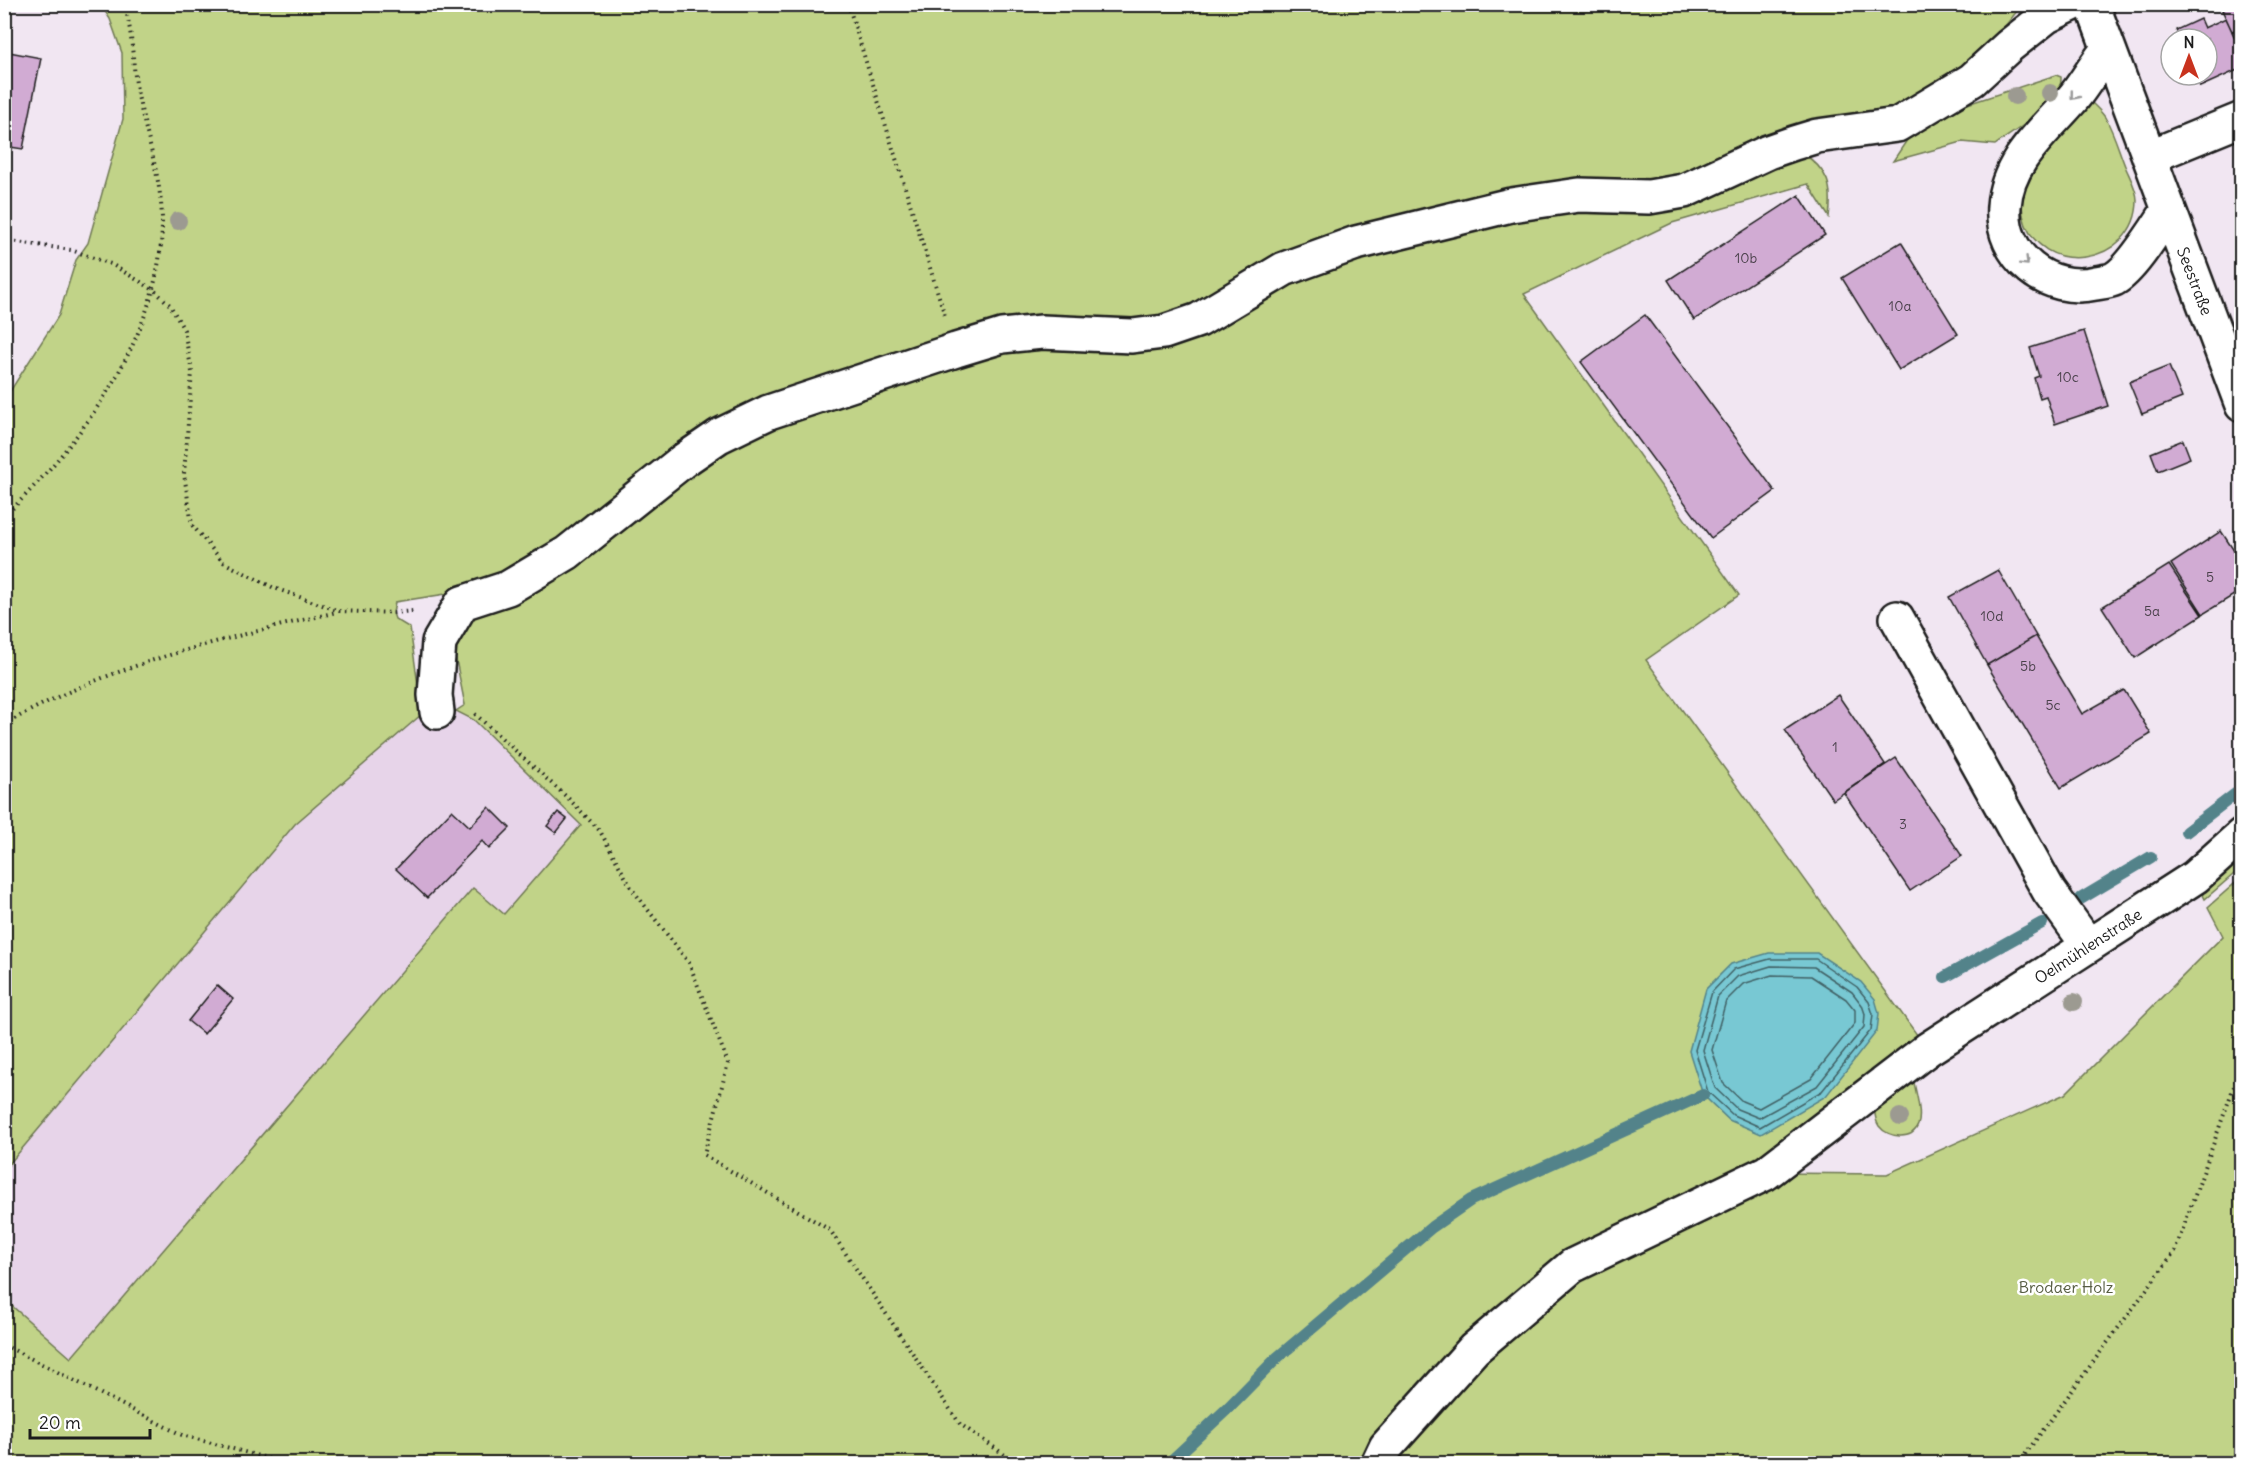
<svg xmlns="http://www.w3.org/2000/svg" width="2246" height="1468" font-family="Delius,sans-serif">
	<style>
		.built { fill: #e7d4e9 }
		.green { fill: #c1d388; stroke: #6e7852; stroke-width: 1.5 }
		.water { fill: #78c8d3; stroke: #53838a; stroke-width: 1.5 }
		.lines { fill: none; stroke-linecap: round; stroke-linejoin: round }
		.shore { stroke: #416165; stroke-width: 1.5 }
		.stream { stroke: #53838a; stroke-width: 12 }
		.building { fill: #d1abd3; stroke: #1c1c1c; stroke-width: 1.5 }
		.minor-casing { stroke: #1c1c1c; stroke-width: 38 }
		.path { stroke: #1c1c1c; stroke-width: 4; stroke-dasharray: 1.5 4.5; stroke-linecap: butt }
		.minor { stroke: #fff; stroke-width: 33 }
		.tree { fill: #9c9a91 }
		.oneway { stroke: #999 }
		.labels { text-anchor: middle; stroke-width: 5; stroke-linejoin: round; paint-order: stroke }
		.number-label { font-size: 14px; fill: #49404a }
		.street-label { font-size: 16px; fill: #1c1c1c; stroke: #fff }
		.park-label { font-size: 16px; fill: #565c42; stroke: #fff }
	</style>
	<rect width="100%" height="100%" fill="#f1e6f2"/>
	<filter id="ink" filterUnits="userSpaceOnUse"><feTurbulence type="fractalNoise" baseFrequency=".0167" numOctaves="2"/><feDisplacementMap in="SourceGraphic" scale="12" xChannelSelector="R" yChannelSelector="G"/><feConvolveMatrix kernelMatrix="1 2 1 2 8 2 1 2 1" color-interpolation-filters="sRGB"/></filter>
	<g filter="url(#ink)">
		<path class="built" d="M456 711 474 720 581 825 504 915 473 888 71 1358 5 1299V1169L295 824 422 714Z"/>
		<path class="green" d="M101 5H2022L1985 51 1962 73 1894 109 1683 179 1580 184 1189 314 1125 324 759 404 556 549 465 591 395 602 393 613 395 619 410 628 422 714 295 824 5 1169V399L59 315 76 260 88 243 123 119 122 53 110 19Z
			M2056 75 2061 77C2063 104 2015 130 1995 145L1962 142 1893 161 1911 134 1937 114Z
			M2091 102C2096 107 2103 113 2106 119 2114 133 2119 151 2125 166 2129 176 2137 189 2137 200 2137 266 2037 281 2023 215 2022 207 2021 196 2024 188 2025 183 2030 177 2033 172 2050 147 2071 124 2091 102Z
			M1802 153C1829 170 1833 187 1829 217L1808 184 1672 223 1524 294 1739 595 1646 660 1923 1043 1766 1173 1887 1174 2065 1094 2223 936 2208 907 2241 878V1463H5L4 1299 71 1358 473 888 504 914 581 825 474 720 456 711 465 705 453 645 483 607 726 441 995 348H1140L1296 275 1363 252Z
			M2241 851V868L2205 899 2200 889Z
			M1912 1073C1914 1086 1923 1113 1918 1125 1912 1141 1888 1138 1879 1126 1874 1119 1875 1111 1874 1103Z"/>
		<path class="water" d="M1769 953H1817L1861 982 1875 999 1879 1013 1877 1031 1826 1096 1761 1134 1729 1120 1703 1095 1689 1051 1706 989 1731 964Z"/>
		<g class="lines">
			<path class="shore" d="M1770 959H1816L1857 987 1869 1002 1873 1014 1871 1030 1822 1091 1760 1127 1733 1115 1708 1092 1695 1050 1712 992 1734 969Z
				M1771 966 1814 967 1852 992 1862 1005 1865 1014 1864 1027 1817 1086 1759 1118 1737 1109 1715 1088 1703 1050 1718 996 1738 976Z
				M1772 975 1811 976 1846 999 1855 1010V1023L1811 1079 1759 1108 1742 1101 1723 1083 1712 1050 1726 1001 1743 984Z"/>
			<path class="stream" d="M2186 832 2238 792
				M2077 901 2151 857
				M1945 977 2042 923
				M1168 1464 1226 1410 1278 1357 1432 1227 1471 1200 1703 1095"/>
		</g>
		<path class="building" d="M2235 4H2242V27L2232 31 2222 10Z
			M2226 18 2242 54V68L2200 87 2195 75H2207V39H2180L2176 30 2200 19 2204 28Z
			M2242 28V53L2232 32Z
			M4 51 41 58 23 149 4 146Z
			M2242 174V192L2235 177Z
			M1799 195 1825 235 1694 320 1668 280Z
			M1901 242 1958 334 1899 370 1842 278Z
			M1645 315 1775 491 1711 538 1581 362Z
			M2084 331 2108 406 2055 424 2046 396 2040 398 2034 378 2039 376 2030 348Z
			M2169 366 2182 398 2142 414 2129 382Z
			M2183 440 2190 458 2158 471 2151 453Z
			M2221 531 2242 563V590L2203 614 2171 564Z
			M2169 565 2202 615 2135 658 2102 607Z
			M1998 570 2036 636 1987 665 1949 597Z
			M2036 636 2082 714 2124 690 2151 734 2061 788 1987 665Z
			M1838 695 1885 764 1833 800 1785 730Z
			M1896 758 1962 856 1910 891 1844 793Z
			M489 807 510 828 489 849 482 841 427 898 396 869 452 810 470 827Z
			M558 812 567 819 556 833 547 826Z
			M217 985 233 999 204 1034 188 1021Z"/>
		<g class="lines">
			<g class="minor-casing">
				<path id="minor" d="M2092 4 2242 405
					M2108 49C2096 64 2086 82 2074 97 2046 130 2007 160 2004 206 2000 257 2048 294 2096 283 2102 282 2110 281 2114 279 2132 269 2156 229 2168 211
					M2149 157 2242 119
					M1897 618 2049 891 2088 945
					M437 712 435 695 439 642 462 603 508 588 567 553 684 460 719 436 769 412 956 350 1002 336 1042 332 1132 336 1164 332 1199 320 1284 269 1356 243 1511 205 1579 195 1649 197 1684 191 1768 152 1794 143 1817 136 1897 125 1972 80 2009 46 2047 16 2072 4
					M1378 1464 1386 1447 1474 1349 1572 1266 1766 1173 1928 1049 2195 877 2242 835"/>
			</g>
			<path class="path" d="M848 4 945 316
				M4 240 71 250 111 264 154 290 170 305 184 330 192 372 184 474 192 525 223 562 274 588 339 611 393 613 413 611
				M4 517C83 440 163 334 162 219 161 175 145 133 137 90 132 61 133 32 124 4
				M475 714 570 800 600 831 632 889 689 963 728 1063 704 1155 830 1230 960 1424 1018 1464
				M4 725C106 665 223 639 337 612
				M4 1345 182 1435 288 1464
				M1322 1464 1341 1459
				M2018 1464 2175 1251 2242 1064"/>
			<use href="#minor" class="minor"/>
		</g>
		<g class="tree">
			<circle cx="2050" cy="93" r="9"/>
			<circle cx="2015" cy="96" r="9"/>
			<circle cx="178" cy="221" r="9"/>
			<circle cx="2074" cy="1002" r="9"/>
			<circle cx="1900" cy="1117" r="9"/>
		</g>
		<defs><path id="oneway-chevron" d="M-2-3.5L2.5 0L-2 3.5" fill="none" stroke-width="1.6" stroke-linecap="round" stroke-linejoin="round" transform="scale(1.5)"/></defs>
		<g class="oneway">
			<use href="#oneway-chevron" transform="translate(2074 96) rotate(129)"/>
			<use href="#oneway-chevron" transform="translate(2025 262) rotate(45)"/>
		</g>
	</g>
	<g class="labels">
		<g class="number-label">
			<text x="1746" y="263">10b</text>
			<text x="1900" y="311">10a</text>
			<text x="2068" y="382">10c</text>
			<text x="2210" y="582">5</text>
			<text x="2152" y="616">5a</text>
			<text x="1992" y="621">10d</text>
			<text x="2028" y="671">5b</text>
			<text x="2053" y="710">5c</text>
			<text x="1835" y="752">1</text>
			<text x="1903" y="829">3</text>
		</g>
		<g class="street-label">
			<text transform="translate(2195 281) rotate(69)" y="6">Seestraße</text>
			<text transform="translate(2088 946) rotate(-33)" y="6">Oelmühlenstraße</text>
		</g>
		<g class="park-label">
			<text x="2066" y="1293">Brodaer Holz</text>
		</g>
	</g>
	<rect width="2246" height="1468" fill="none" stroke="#fff" stroke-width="24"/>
	<rect x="12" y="12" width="2222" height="1444" fill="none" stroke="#1c1c1c" stroke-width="2" filter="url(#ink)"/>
	<g transform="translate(2189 57)"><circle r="28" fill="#ffffff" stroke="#a4a4a4" stroke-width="1.5"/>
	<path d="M0-4.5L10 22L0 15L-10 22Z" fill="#c8321e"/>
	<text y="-9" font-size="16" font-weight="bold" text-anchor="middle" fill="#1c1c1c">N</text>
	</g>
	<path d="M30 1429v9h120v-9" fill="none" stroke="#1c1c1c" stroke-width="3"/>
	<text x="39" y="1429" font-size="18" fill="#1c1c1c" stroke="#ffffff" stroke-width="4.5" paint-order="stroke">20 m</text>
</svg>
